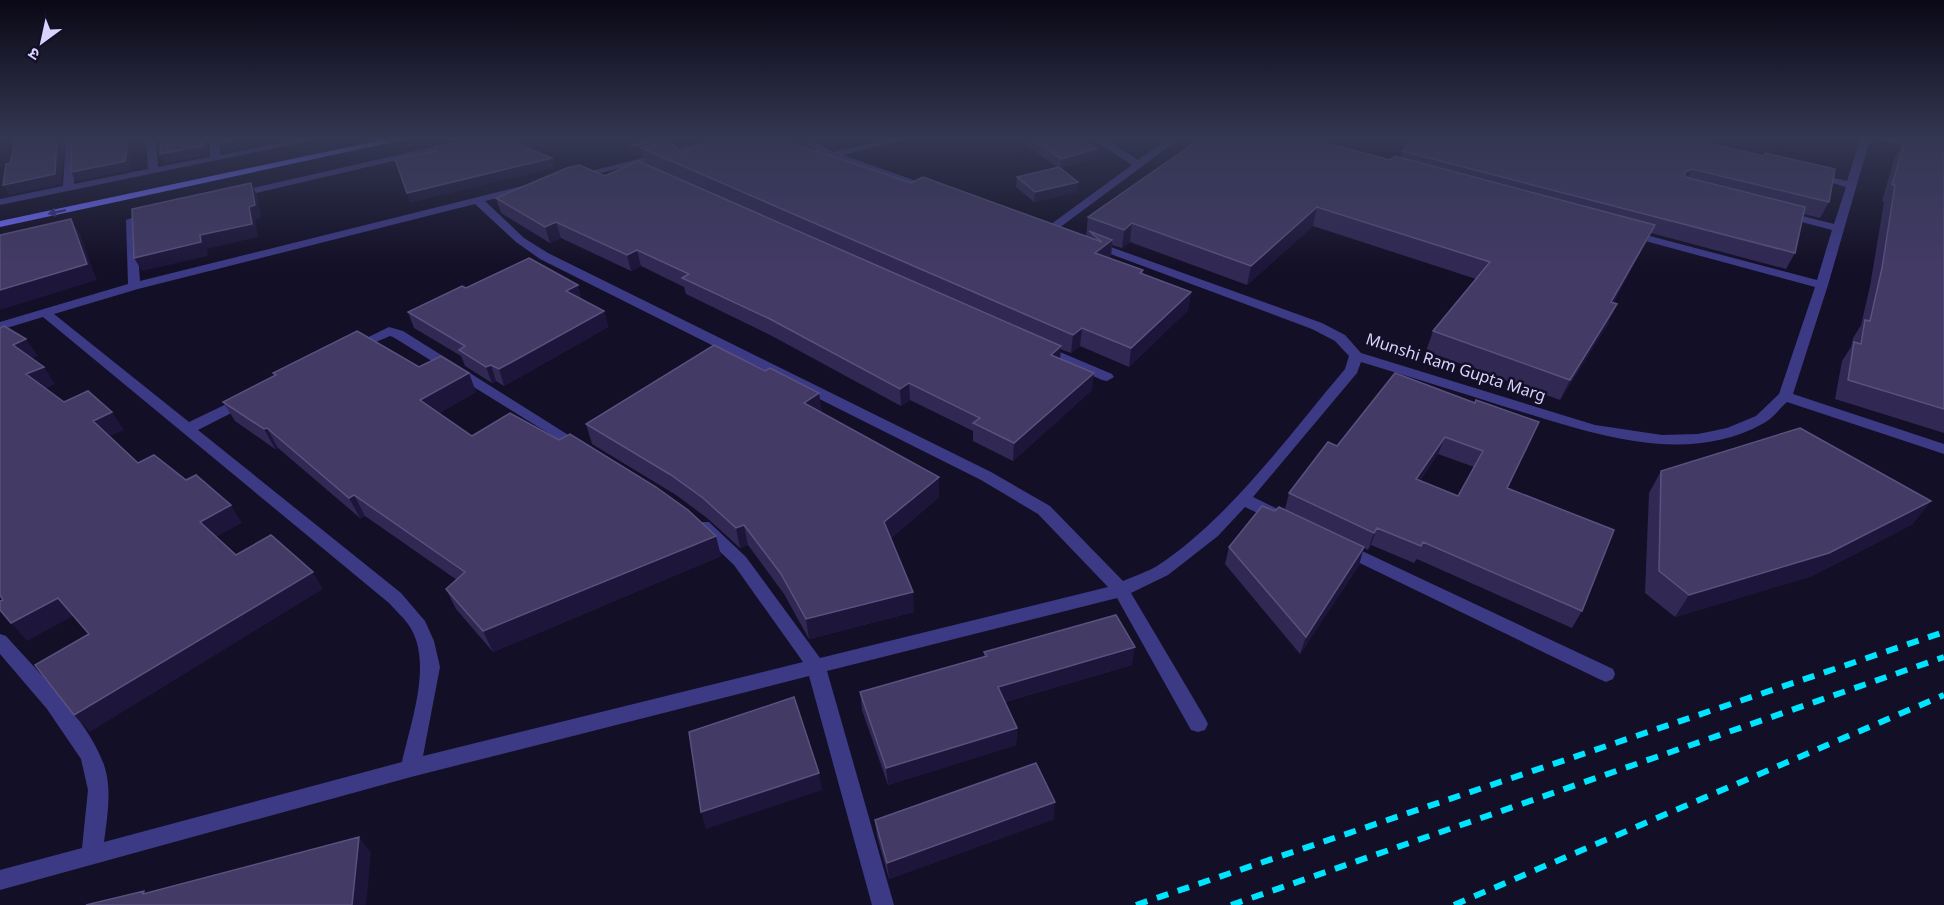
<svg xmlns="http://www.w3.org/2000/svg" width="1944" height="905" font-family="'Noto Sans','Noto Sans Devanagari',sans-serif">
	<style>
		.lines { fill: none; stroke-linecap: round; stroke-linejoin: round }
		.lane { fill: #3d3a85; fill-rule: evenodd }
		.street { fill: #3d3a85; fill-rule: evenodd }
		.secondary { fill: #6f6bff; fill-rule: evenodd }
		.rail { stroke: #00e5ff; stroke-width: 6; stroke-dasharray: 12 10; stroke-linecap: butt }
		.wall { fill: #312854; fill-rule: evenodd }
		.shaded-wall { fill: #1d163a }
		.building { fill: #433a66; stroke: #5a527e; stroke-width: 1.5; fill-rule: evenodd }
		.oneway { fill: #38347d }
		.labels { text-anchor: middle; stroke-width: 5; stroke-linejoin: round; paint-order: stroke }
		.street-label { font-size: 16px; fill: #d9d4ff; stroke: #130f26 }
	</style>
	<rect width="100%" height="100%" fill="#130f26"/>
	<g class="lines">
		<path class="lane" d="M468 139H488L235 198 230 195 235 192Z
			M717 139H736L576 179 571 176Z
			M798 139H811L833 152 887 139H907L843 155 936 188 935 190H927L828 157Z
			M1093 139H1105L1138 160 1167 139H1179L1055 231H1047V227L1132 165Z
			M1860 139H1870L1828 285 1793 394 1944 444V454L1787 402C1780 408 1773 418 1764 423 1684 468 1589 432 1509 408 1460 392 1410 377 1361 362L1357 373 1253 497 1284 512 1286 516 1284 520H1272L1245 507 1218 536 1168 575 1131 593 1205 718 1208 724 1205 730 1198 732 1191 730 1117 598 827 671 894 905H872L809 676 411 777 0 890V870L82 848 88 790 81 759 47 709 0 654V634L6 636C38 672 91 723 105 768 112 792 107 818 104 842L402 762C411 721 434 660 408 624 402 616 395 610 389 603L43 317 0 330V322L128 284 126 220 151 211 157 214 136 224 140 281 530 184 534 185V189L485 201 524 238 548 253 991 472 1050 506 1123 581C1134 576 1147 572 1157 566 1228 520 1290 434 1345 369L1349 356 1335 341 1312 329 1089 246V242H1097L1322 323 1345 335 1361 353 1595 425 1662 435 1698 434 1727 428 1756 416 1779 394 1815 287 1627 236 1625 234 1631 231 1817 280 1832 230 1779 216 1777 214 1783 211 1834 224 1846 187 1808 176 1813 173 1847 181ZM475 204 516 242 540 259 981 480 1038 514 1108 587 820 658 746 557 709 522H697L695 526 697 530 734 565 803 662 423 756 440 667 434 641 425 621 401 593 198 430 249 404 251 401 249 398H239L189 422 54 314 138 289Z
			M1877 139H1897L1944 150V156Z
			M389 327 403 331 589 448 582 453 577 451 393 337 390 336 355 351 348 347Z
			M1041 344 1112 374 1114 377 1107 381 1102 380 1036 351 1034 348 1036 345Z
			M1343 542 1613 669 1615 674 1613 679 1606 682 1599 679 1337 552 1335 548 1337 544Z"/>
		<path class="street" d="M66 139H76L74 184 148 169 146 139H156L158 167 210 157V139H220V155L297 139H319L0 205V199L63 186Z"/>
		<path class="secondary" d="M386 139H407L0 227V221Z"/>
		<path class="rail" d="M1136 905 1944 632
			M1231 905 1944 657
			M1454 905 1944 695"/>
	</g>
	<path class="wall" d="M665 139 666 142 681 154 784 145 1088 237V236H1086L1088 217 1390 160 1401 157 1402 151 1763 156 1765 153 1829 202 1820 218 1804 214 1795 253 1786 269 1651 233 1613 303 1608 324 1560 400 1426 351 1433 331 1476 279 1313 226 1247 285 1130 242 1122 248 1112 245 1111 257 1109 258 1143 270V274L1191 292 1188 310 1129 367 1080 346 1071 353 1060 349V359L1092 390 1013 461 973 441V431L910 400 901 406 772 336 686 294 684 287 641 266 631 271 561 238 550 243 501 213 496 198 605 176 645 164 643 154 631 156 629 147Z
		M1018 139H1081L1096 158 1061 168 1078 182 1077 192 1034 202 1016 187 1017 177 1057 167Z
		M1908 139H1944V433L1835 399 1842 361 1851 347 1853 338 1861 325 1870 286 1884 202 1882 201 1895 156 1905 140H1908Z
		M466 288 582 300 604 311 608 327 504 386 496 381 492 383 465 366 461 356 414 328 408 312Z
		M419 367 476 392 439 413 472 436 721 556 493 652 456 609 446 589 457 580 365 516 360 518 278 448 275 449 235 421 223 402 275 376 273 373Z
		M1395 373 1532 439 1508 488 1582 611 1572 628 1417 559 1414 563 1371 545 1368 550 1364 548 1359 565 1300 654 1225 564 1229 547 1275 511 1285 509 1289 493 1337 446ZM1438 454 1474 467 1458 496 1420 481Z
		M821 412 939 497 891 538 914 612 809 639 784 594 748 545 740 548 707 518 676 495 592 444 586 424 822 412Z
		M1661 471 1913 524 1812 576 1675 617 1645 593 1649 493Z
		M984 652 1132 665 1005 702 1017 728 1016 745 888 785 862 710 860 692 984 657Z
		M1054 819 889 879 877 836 875 820Z"/>
	<path class="shaded-wall" d="M57 139H62L64 143 61 184 9 195 3 185Z
		M128 139H134L130 170 76 181 71 172Z
		M203 139H208V155L165 163 160 154Z
		M237 139H263L264 144 222 152 218 143Z
		M665 139 667 149 641 148 643 154 631 156 629 147Z
		M1096 149V158L1060 169 1061 159Z
		M552 158 555 168 410 203 407 193Z
		M1692 169 1685 184V172Z
		M1078 182 1077 192 1034 202 1035 192Z
		M251 183 257 195 261 218 255 220 258 237 207 249 208 256 142 271 134 258 200 235 249 207Z
		M1317 207 1313 226 1247 285 1251 266Z
		M71 219 80 234 97 280 0 310V290Z
		M556 222 561 238 550 243 545 227Z
		M1132 223 1130 242 1122 248 1124 230Z
		M1655 225 1646 243 1602 322 1611 302Z
		M1112 240 1111 257 1094 270 1095 253Z
		M637 250 641 266 631 271 627 255Z
		M578 285 582 300 566 291Z
		M1191 292 1188 310 1129 367 1131 348Z
		M1617 304 1608 324 1560 400 1570 380Z
		M604 311 608 327 504 386 499 369Z
		M1082 328 1080 346 1071 353 1073 335Z
		M26 339 38 356 25 362 13 345Z
		M1061 346 1060 363 1051 355Z
		M491 365 496 381 492 383 486 367Z
		M44 367 55 384 39 392 26 374Z
		M469 373 476 392 428 420 420 400Z
		M1094 373 1092 390 1013 461 1014 443Z
		M909 383 910 400 901 406 900 389Z
		M819 393 822 412 807 423 804 403Z
		M112 412 124 430 105 438 93 421Z
		M1539 422 1532 439 1499 505 1507 488Z
		M267 428 278 448 275 449 264 429Z
		M1445 437 1438 454 1410 496 1416 479Z
		M939 477V497L886 542 884 522Z
		M354 495 365 516 360 518 349 498Z
		M1931 501 1913 524 1812 576 1675 617 1689 595Z
		M231 505 242 523 212 539 200 522Z
		M744 525 748 545 740 548 736 528Z
		M1377 528 1371 545 1368 550 1374 533Z
		M716 536 721 556 493 652 483 631Z
		M1364 547 1359 565 1300 654 1306 637Z
		M313 572 323 589 90 732 74 715Z
		M913 592 914 612 809 639 806 619Z
		M58 598 73 616 27 641 11 623Z
		M1135 647 1132 665 997 704 998 687Z
		M1017 728 1016 745 888 785 886 768Z
		M819 773 822 790 706 829 701 812Z
		M1055 802 1054 819 889 879 887 863Z
		M359 837 371 853 366 905H352Z"/>
	<path class="building" d="M22 139H57L55 174 3 185 6 164H10L15 141Z
		M72 139H128L125 161 71 172Z
		M161 139H203V146L160 154Z
		M218 139H237L218 143Z
		M472 139H476L477 143 494 139H506L552 158 407 193 395 159 437 151 435 147Z
		M646 139H665L629 147Z
		M713 139H769L784 145 790 142 911 183 923 177 1102 242 1089 231 1112 240 1095 253 1143 270 1140 273 1191 292 1131 348 1082 328 1073 335 641 148 671 141 681 154Z
		M1031 139H1081L1096 149 1061 159Z
		M1200 139H1311L1390 160 1395 156 1655 225 1611 302 1617 304 1570 380 1433 331 1490 262 1317 207 1251 266 1132 223 1124 230 1088 217Z
		M1414 139H1691L1764 156 1765 153 1835 169 1829 202 1692 169 1685 172V177L1805 207 1795 253 1402 151Z
		M1911 139 1944 140V409L1848 380 1854 342 1861 344 1865 320 1870 321 1882 268 1895 185H1892L1905 140 1911 141Z
		M638 161 1061 346 1051 355 1094 373 1014 443 973 423 980 418 909 383 900 389 770 319 682 278 689 274 637 250 627 255 556 222 545 227 496 198 567 168 579 165 605 176Z
		M1059 167 1078 182 1035 192 1017 177Z
		M251 183 255 205 249 207 252 224 200 235 201 242 134 258 132 209Z
		M71 219 87 264 0 290V235Z
		M529 258 578 285 566 291 604 311 499 369 491 365 486 367 459 350 465 346 408 312 462 286 466 288Z
		M4 326 26 339 13 345 44 367 26 374 64 402 88 391 112 412 93 421 138 463 154 455 186 480 196 475 231 505 200 522 236 555 271 535 313 572 74 715 35 665 89 634 58 598 11 623 0 610V601L3 600 0 595V328Z
		M357 331 419 367 441 356 469 373 420 400 472 436 510 413 559 440 570 434 656 487 688 510 716 536 483 631 446 589 465 572 354 495 349 498 267 428 264 429 223 402 276 375 273 373Z
		M714 345 765 371 770 368 819 393 804 403 939 477 884 522 913 592 806 619 781 574 744 525 736 528 703 498 671 475 586 424Z
		M1395 373 1475 403 1476 400 1539 422 1507 488 1614 530 1582 611 1423 542 1421 546 1377 528 1374 533 1289 493 1328 442 1337 446ZM1445 437 1483 451 1458 496 1416 479Z
		M1800 428 1931 501 1829 553 1689 595 1659 571 1661 471Z
		M1262 506 1275 511 1279 507 1364 547 1306 637 1229 547Z
		M1116 615 1135 647 998 687 1017 728 886 768 860 692 987 656 984 652Z
		M794 697 819 773 701 812 689 732Z
		M1036 763 1055 802 887 863 875 820Z
		M359 837 352 905H86L144 891 143 894Z"/>
	<defs><path id="oneway-solid" d="M-6-.8H1V-3.2L6.5 0L1 3.2V.8H-6Z" transform="scale(1.5)"/></defs>
	<use class="oneway" href="#oneway-solid" transform="translate(57 212) rotate(168)"/>
	<linearGradient id="sky" x2="0" y2="1"><stop stop-color="#0a0815"/><stop offset="0.52" stop-color="#333752"/><stop offset="1" stop-color="#333752" stop-opacity="0"/></linearGradient>
	<rect width="1944" height="266" fill="url(#sky)"/>
	<g class="labels">
		<g class="street-label">
			<text transform="translate(1456 367) rotate(18)" y="6">Munshi Ram Gupta Marg</text>
		</g>
	</g>
	<g transform="translate(42 42) rotate(213)" stroke="#130f26" stroke-width="4.5" paint-order="stroke">
	<path d="M0-4.5L10 22L0 15L-10 22Z" fill="#d9d4ff"/>
	<text y="-9" font-size="16" font-weight="bold" text-anchor="middle" fill="#d9d4ff">उ</text>
	</g>
</svg>
